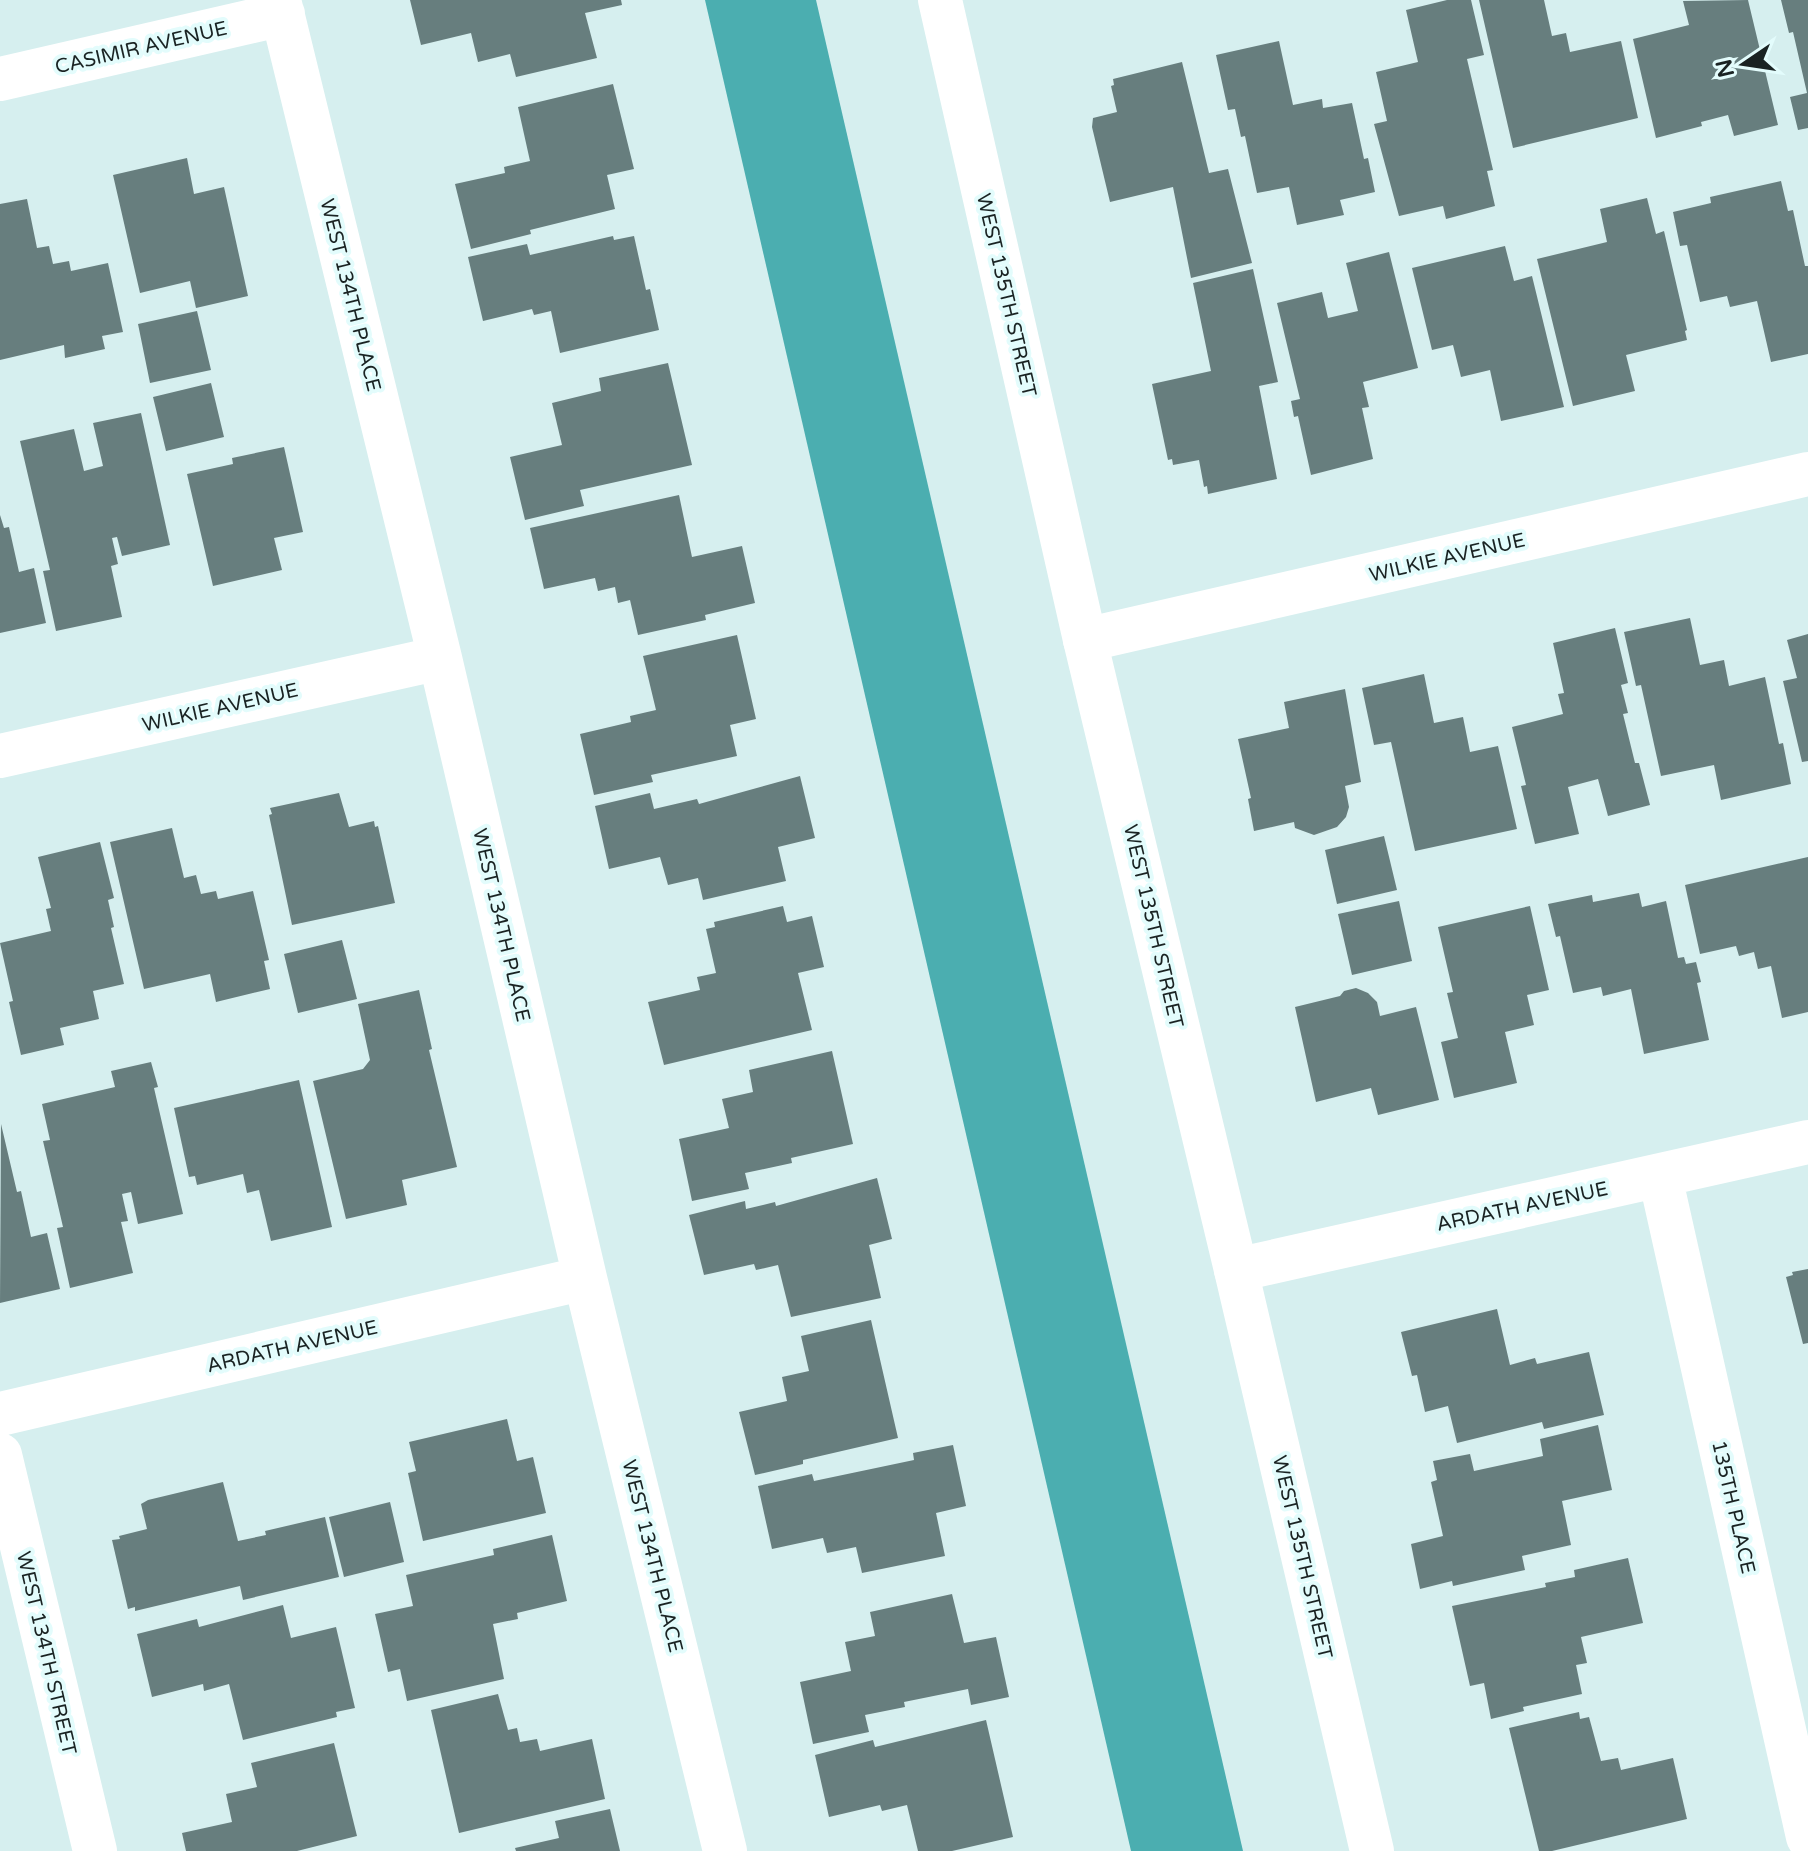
<svg xmlns="http://www.w3.org/2000/svg" width="1808" height="1851" font-family="'Varela Round',sans-serif">
	<style>
		.water { fill: #4baeb0 }
		.building { fill: #677e7e }
		.lines { fill: none; stroke-linecap: round; stroke-linejoin: round }
		.minor { stroke: #fff; stroke-width: 44 }
		.tertiary { stroke: #fff; stroke-width: 44 }
		.labels { text-anchor: middle; stroke-width: 8; stroke-linejoin: round; paint-order: stroke }
		.street-label { font-size: 20px; fill: #1a2323; stroke: #e3fcfc }
	</style>
	<rect width="100%" height="100%" fill="#d6efef"/>
	<path class="water" d="M705 0H816L1243 1851H1131Z"/>
	<path class="building" d="M410 0H621L622 5 585 13 597 58 516 77 510 54 478 62 471 33 421 45Z
		M1447 0H1471L1484 55 1467 59 1493 170 1487 171 1495 206 1446 219 1443 206 1399 216 1374 124 1387 121 1376 72 1418 62 1406 10Z
		M1479 0H1544L1552 36 1566 33 1570 52 1621 41 1638 118 1513 148Z
		M1748 0 1778 125 1734 136 1728 115 1701 122 1702 126 1656 138 1633 39 1689 25 1683 1Z
		M1781 0H1808V128L1798 130 1790 97 1807 93 1793 32 1789 33Z
		M1279 41 1293 105 1322 99 1323 108 1352 103 1364 159 1368 158 1375 192 1340 200 1344 215 1297 225 1289 187 1257 193 1245 136 1241 137 1235 109 1228 110 1216 55Z
		M1182 62 1209 173 1228 169 1252 263 1191 278 1173 187 1110 202 1092 127 1093 118 1117 112 1111 86 1114 85 1113 79Z
		M613 84 634 169 607 175 615 209 530 230 531 234 471 249 455 184 505 173 504 167 530 161 518 107Z
		M187 158 194 194 224 187 248 296 196 308 190 281 140 293 113 175Z
		M1781 181 1788 211 1793 210 1805 266H1808V354L1771 362 1757 301 1730 307 1727 296 1700 302 1687 245 1680 246 1673 212 1711 203 1710 197Z
		M1647 198 1656 234 1664 231 1687 330 1685 331 1687 340 1626 355 1635 391 1573 406 1537 259 1607 242 1600 209Z
		M27 199 37 248 49 246 53 264 69 261 71 271 108 263 123 332 102 336 105 349 65 358 64 345 0 360V204Z
		M613 236 614 240 634 236 646 290 650 289 659 330 560 353 551 311 534 315 532 309 483 321 468 257 527 244 530 255Z
		M1505 246 1514 281 1532 276 1564 407 1501 421 1490 370 1461 377 1453 345 1432 350 1412 268Z
		M1389 252 1418 368 1363 382 1369 407 1362 408 1373 459 1311 475 1298 416 1294 417 1291 401 1300 399 1277 303 1322 292 1328 318 1358 311 1346 263Z
		M1253 269 1278 382 1259 386 1277 479 1208 494 1207 486 1204 487 1199 460 1173 465 1172 459 1168 460 1152 384 1211 371 1193 283Z
		M197 311 211 370 150 383 138 324Z
		M668 363 692 465 580 490 584 506 525 520 510 457 562 445 552 403 601 391 599 378Z
		M211 383 224 437 166 451 153 397Z
		M141 413 170 545 122 556 117 537 112 538 118 564 111 566 122 617 56 631 43 571 50 570 20 441 74 429 84 471 103 466 93 423Z
		M284 447 303 532 274 538 282 570 213 586 187 474 233 464 232 458Z
		M679 495 692 557 742 546 755 603 705 615 706 620 638 635 630 600 618 603 615 587 598 591 595 578 544 589 530 528Z
		M0 515 4 528 9 527 19 572 34 568 46 623 0 633Z
		M1690 618 1700 665 1724 660 1729 686 1765 677 1779 744 1783 743 1791 784 1721 800 1714 765 1661 776 1641 685 1636 686 1624 632Z
		M1615 628 1628 683 1621 685 1628 713 1623 714 1635 763H1639L1650 805 1608 816 1598 779 1568 787 1579 834 1535 844 1521 786 1526 785 1512 727 1563 714 1558 694 1564 693 1553 643Z
		M1808 634V761L1802 762 1783 681 1797 678 1787 640Z
		M737 635 756 719 730 725 737 756 651 775 653 782 594 795 580 734 631 722 630 716 656 710 643 656Z
		M1424 674 1434 723 1463 717 1470 752 1498 746 1517 829 1415 851 1391 742 1374 745 1362 688Z
		M1345 689 1361 782 1345 786 1349 807 1346 817 1337 827 1314 835 1295 828 1294 822 1254 831 1248 799 1251 798 1238 739 1289 728 1284 702Z
		M800 776 815 838 778 847 786 881 703 900 698 878 668 885 660 857 609 869 595 806 650 793 654 809 697 799 699 804Z
		M339 793 349 827 374 821 375 827 378 826 395 903 292 925 269 815 272 814 270 808Z
		M172 828 184 878 196 875 201 894 216 891 218 899 253 891 269 960 264 961 270 989 216 1002 210 974 144 989 110 842Z
		M1384 836 1397 890 1337 904 1325 850Z
		M100 842 114 898 108 900 114 927 111 928 124 984 93 991 99 1019 60 1028 64 1045 21 1055 9 1002 13 1001 0 943 51 931 46 909 51 908 38 857Z
		M1808 857V1012L1782 1018 1771 966 1758 969 1754 952 1739 956 1736 946 1700 954 1685 885Z
		M1639 893 1642 907 1666 901 1678 958 1684 957 1686 964 1696 962 1701 982 1697 983 1709 1040 1644 1054 1631 989 1603 996 1601 987 1573 993 1560 936 1556 937 1548 904 1592 895 1593 902Z
		M1399 901 1412 961 1352 975 1338 914Z
		M783 906 787 922 812 916 824 967 798 973 812 1030 664 1065 648 1002 700 990 697 977 716 973 706 929 715 927 714 922Z
		M1530 906 1549 990 1527 995 1534 1025 1505 1032 1517 1083 1454 1098 1441 1042 1458 1038 1447 993 1453 992 1438 927Z
		M342 940 357 999 298 1013 284 954Z
		M1356 988 1368 993 1377 1002 1380 1016 1416 1007 1439 1100 1378 1115 1371 1088 1316 1102 1295 1007 1340 996 1344 991Z
		M419 990 432 1049 429 1050 457 1167 402 1180 407 1205 346 1219 313 1081 363 1069 370 1060 358 1004Z
		M832 1051 853 1144 791 1158 792 1163 745 1173 749 1189 692 1201 679 1139 729 1128 722 1099 753 1092 749 1070Z
		M151 1062 158 1087 154 1088 183 1214 138 1224 131 1192 122 1194 128 1221 121 1222 133 1273 70 1288 57 1228 63 1227 43 1141 50 1140 42 1104 115 1087 111 1071Z
		M299 1080 332 1227 271 1241 259 1190 247 1193 243 1174 197 1185 195 1176 189 1177 174 1108Z
		M1 1124 17 1192 21 1191 31 1237 47 1233 60 1289 0 1303Z
		M877 1178 892 1239 869 1245 881 1298 791 1317 778 1265 756 1270 754 1264 704 1275 689 1215 745 1201 746 1209 775 1202 776 1206Z
		M1808 1269V1343L1803 1344 1786 1277 1793 1275 1792 1272Z
		M1497 1309 1510 1365 1535 1358 1537 1364 1589 1352 1604 1415 1544 1429 1542 1422 1457 1443 1448 1406 1425 1412 1417 1375 1412 1376 1401 1332Z
		M871 1320 898 1438 803 1460V1464L755 1475 739 1412 787 1401 782 1377 809 1371 801 1336Z
		M507 1419 517 1461 533 1457 546 1513 423 1541 408 1473 416 1471 409 1442Z
		M1598 1425 1612 1490 1562 1501 1571 1545 1522 1556 1525 1570 1453 1586 1452 1581 1420 1589 1411 1544 1443 1536 1431 1482 1437 1480 1433 1461 1470 1454 1474 1471 1543 1456 1540 1439Z
		M953 1445 966 1506 936 1513 945 1556 862 1573 856 1547 827 1553 823 1538 772 1549 758 1486 812 1474 814 1481 914 1460 913 1453Z
		M223 1482 238 1541 266 1535 265 1531 325 1517 339 1577 243 1600 240 1586 135 1611V1607L128 1609 112 1540 120 1539 119 1536 147 1529 141 1504 148 1500Z
		M390 1502 404 1562 344 1577 329 1517Z
		M552 1535 567 1601 517 1613 518 1619 493 1624 504 1679 407 1701 400 1669 388 1672 375 1614 413 1606 406 1575 494 1555 493 1549Z
		M1628 1558 1643 1623 1581 1637 1587 1663 1576 1665 1582 1694 1523 1707 1524 1711 1491 1719 1484 1683 1470 1686 1452 1606 1546 1587 1545 1583 1575 1577 1574 1570Z
		M952 1594 964 1643 996 1637 1009 1697 971 1705 968 1689 904 1702 905 1707 865 1715 869 1732 813 1744 800 1682 851 1671 845 1642 875 1636 870 1612Z
		M283 1605 291 1638 336 1627 355 1708 336 1712 337 1717 243 1740 229 1684 204 1691 203 1684 152 1697 137 1634 197 1619 199 1627Z
		M498 1694 508 1730 517 1728 520 1742 537 1739 540 1751 592 1739 605 1799 459 1833 431 1710Z
		M1579 1712 1580 1719 1589 1717 1601 1761 1618 1758 1621 1770 1673 1758 1687 1819 1552 1851H1539L1509 1728Z
		M986 1720 1013 1837 952 1851H918L907 1805 882 1811 880 1805 829 1817 815 1755 873 1740 875 1747Z
		M334 1743 357 1836 297 1851H186L182 1833 232 1822 226 1794 257 1787 251 1763Z
		M610 1809 620 1851H516L515 1848 559 1838 555 1821Z"/>
	<g class="lines">
		<path class="minor" d="M279 0 440 658 585 1278 725 1851
			M0 79 283 14
			M1085 640 1808 474
			M0 756 440 658
			M1660 1176 1808 1837
			M1236 1270 1808 1142
			M0 1414 585 1278
			M0 1455 95 1851"/>
		<path class="tertiary" d="M940 0 1085 640 1236 1270 1372 1851"/>
	</g>
	<g class="labels">
		<g class="street-label">
			<text transform="translate(141 47) rotate(-13)" y="7">CASIMIR AVENUE</text>
			<text transform="translate(351 295) rotate(76)" y="7">WEST 134TH PLACE</text>
			<text transform="translate(1007 295) rotate(77)" y="7">WEST 135TH STREET</text>
			<text transform="translate(1447 557) rotate(-13)" y="7">WILKIE AVENUE</text>
			<text transform="translate(220 707) rotate(-13)" y="7">WILKIE AVENUE</text>
			<text transform="translate(502 925) rotate(77)" y="7">WEST 134TH PLACE</text>
			<text transform="translate(1154 926) rotate(77)" y="7">WEST 135TH STREET</text>
			<text transform="translate(1522 1206) rotate(-12)" y="7">ARDATH AVENUE</text>
			<text transform="translate(292 1346) rotate(-13)" y="7">ARDATH AVENUE</text>
			<text transform="translate(1734 1507) rotate(77)" y="7">135TH PLACE</text>
			<text transform="translate(653 1556) rotate(76)" y="7">WEST 134TH PLACE</text>
			<text transform="translate(1303 1557) rotate(77)" y="7">WEST 135TH STREET</text>
			<text transform="translate(47 1653) rotate(77)" y="7">WEST 134TH STREET</text>
		</g>
	</g>
	<g transform="translate(1744 64) rotate(257)" stroke="#e3fcfc" stroke-width="6" paint-order="stroke">
	<path d="M0-6L14 30L0 20L-14 30Z" fill="#1a2323"/>
	<text y="-12" font-size="22" font-weight="bold" text-anchor="middle" fill="#1a2323">N</text>
	</g>
</svg>
